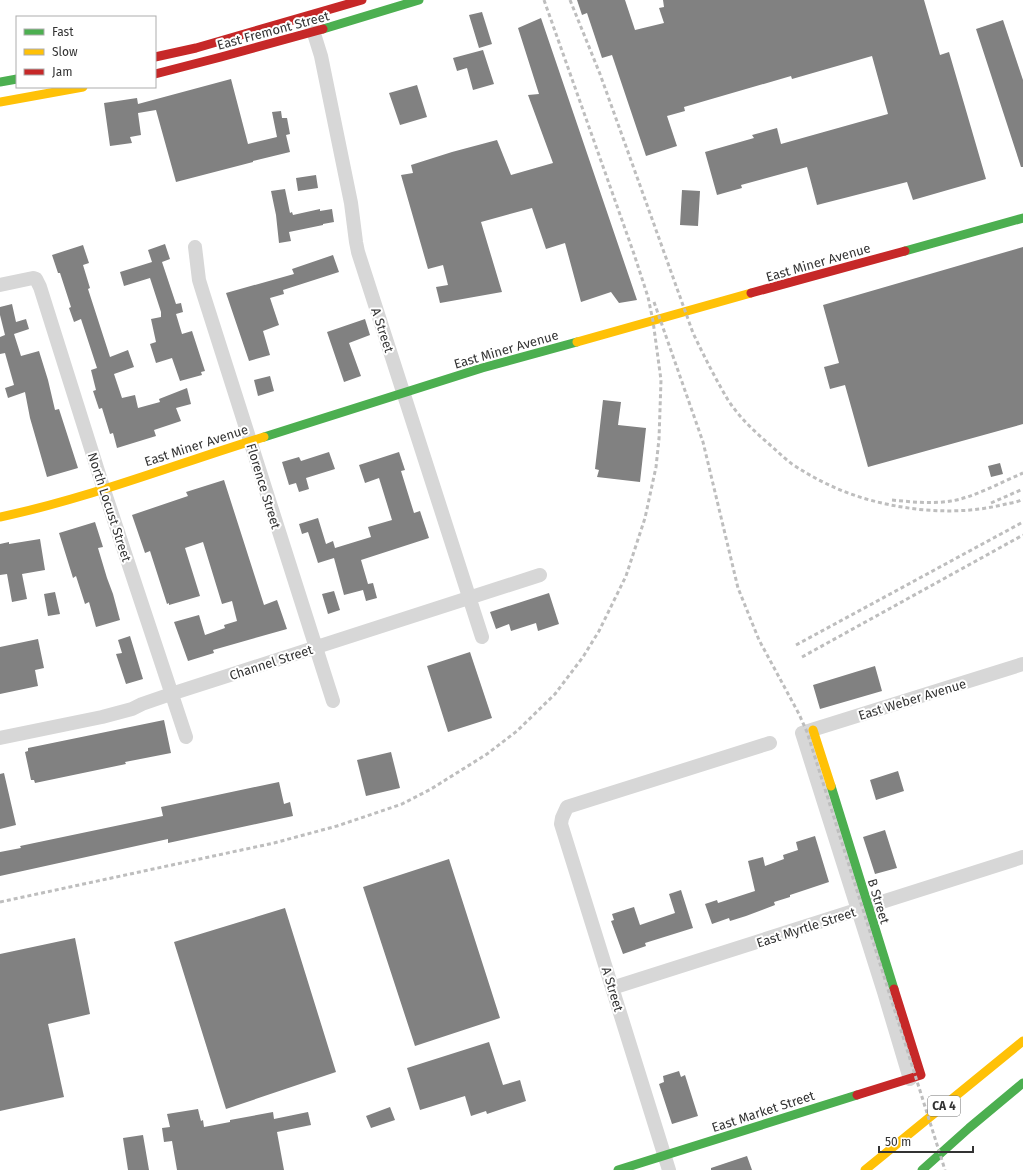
<svg xmlns="http://www.w3.org/2000/svg" width="1023" height="1170" font-family="'Fira Sans',sans-serif">
	<style>
		.building { fill: #818181 }
		.lines { fill: none; stroke-linecap: round; stroke-linejoin: round }
		.street { stroke: #d7d7d7; stroke-width: 14 }
		.fast { stroke: #4caf50; stroke-width: 9 }
		.slow { stroke: #ffc107; stroke-width: 9 }
		.jam { stroke: #c62828; stroke-width: 9 }
		.rail { stroke: #bebebe; stroke-width: 3; stroke-dasharray: 4 3; stroke-linecap: butt }
		.labels { text-anchor: middle; stroke-width: 4; stroke-linejoin: round; paint-order: stroke }
		.shield { fill: #fff; stroke: #707070; stroke-width: 1 }
		.shield-label { font-size: 12px; font-weight: bold; fill: #333 }
		.street-label { font-size: 13px; fill: #333; stroke: #fff }
	</style>
	<rect width="100%" height="100%" fill="#fff"/>
	<path class="building" d="M577 0H625L635 30 664 23 659 8 664 7 663 0H924L940 55 949 52 986 179 913 200 907 182 817 205 807 167 741 185 742 188 717 195 705 152 754 138 752 135 777 128 781 144 888 114 872 56 792 79 791 76 684 107 685 111 667 116 677 146 646 156 612 55 602 58 587 13 582 15Z
		M482 12 492 44 479 48 469 15Z
		M541 18 637 300 619 303 611 292 581 302 565 243 546 249 532 208 481 222 502 292 440 303 436 287 448 285 443 265 428 269 401 175 413 173 411 165 452 152 497 140 511 175 553 163 528 95 539 94 518 28Z
		M1003 20 1023 80V167H1021L976 29Z
		M483 50 494 84 473 90 467 68 457 71 453 58Z
		M231 79 248 144 277 137 272 112 281 111 282 118H287L290 134 286 135 290 152 253 161V162L176 182 156 110 138 113 141 135 130 137 132 143 110 146 104 103 137 98 138 104Z
		M417 85 427 117 400 125 389 93Z
		M316 175 318 188 298 191 296 178Z
		M285 189 290 213 292 212 293 215 320 209V211L332 209 334 222 323 224V225L289 232 291 241 279 243 276 215 271 191Z
		M682 190 700 191 698 226 680 225Z
		M165 244 170 259 162 262 176 304 181 303 183 312 176 314 182 334 192 331 205 371 201 372 202 375 180 381 172 358 156 363 150 344 156 342 151 319 161 317V312L150 278 124 286 120 272 152 262 148 250Z
		M83 245 89 263 83 265 90 288 88 289 110 357 128 350 134 367 114 374 122 398 135 395 138 408 160 402 159 399 187 388 191 404 176 408 181 421 154 430 156 436 117 448 113 433 110 434 102 408 99 409 93 391 96 390 91 370 97 368 81 319 74 322 69 308 71 307 60 273H58L52 255Z
		M1023 247V424L868 467 845 385 830 389 824 367 839 363 823 305Z
		M333 255 339 272 283 290 284 294 270 298 279 325 263 331 270 355 249 361 226 293 294 274 292 269Z
		M12 304 16 322 26 319 29 329 14 334 21 356 39 351 48 380 55 410 59 409 78 468 47 477 30 418 25 392 8 398 5 388 14 385 5 353 0 354V337L5 335 0 315V307Z
		M365 319 370 335 349 343 361 376 344 382 327 332Z
		M270 376 274 391 258 396 254 380Z
		M603 400 621 402 618 425 646 428 640 482 597 477 599 470 595 469Z
		M329 452 335 469 306 478 309 489 299 492 296 483 289 485 282 462 299 457 301 461Z
		M399 452 405 470 401 471 414 513 420 511 429 538 361 560 368 584 373 583 377 598 366 601 363 590 344 595 334 558 318 563 308 532 302 534 299 524 318 518 326 544 333 541 335 548 371 537 368 527 392 520 379 478 365 483 359 465Z
		M1000 463 1003 474 991 477 988 466Z
		M224 480 264 605 277 600 287 629 213 650 214 653 188 661 174 622 199 615 205 635 225 628 224 625 237 621 232 601 222 604 203 542 185 548 200 596 169 605V603L167 604 150 551 145 553 132 515 188 496 186 492Z
		M95 522 103 547 98 548 107 578 113 594 120 620 96 627 89 602 85 604 76 576 73 578 59 533Z
		M40 539 45 570 22 574 27 599 12 602 7 574 0 575V544L9 542V544Z
		M334 591 340 610 328 614 322 594Z
		M55 592 60 614 48 616 44 594Z
		M549 593 559 624 538 631 536 623 511 631 509 624 496 629 490 612Z
		M130 636 143 679 126 684 116 654 122 653 118 640Z
		M38 639 44 668 35 670 38 686 0 694V647Z
		M470 652 492 718 448 732 427 666Z
		M875 666 882 691 820 709 813 685Z
		M164 720 171 753 125 762 126 764 35 783 34 780H31L25 752 28 751V748Z
		M391 752 400 788 366 796 357 760Z
		M898 771 904 791 876 800 870 780Z
		M4 773 16 825 0 829V774Z
		M279 782 284 804 290 802 293 816 168 843V839L0 876V852L21 848 20 846 163 816 161 807Z
		M885 830 897 868 875 874 863 837Z
		M815 836 829 882 790 895V897L774 902 775 905 746 916 730 921 729 918 712 924 705 904 717 900 718 903 755 891 748 861 763 857 765 866 784 859 783 855 798 850 796 842Z
		M449 859 500 1018 415 1046 363 887Z
		M681 890 693 928 645 943 646 946 623 954 611 921 614 920 612 914 634 907 640 925 675 913 669 894Z
		M285 908 336 1072 226 1109 174 942Z
		M75 938 90 1014 48 1024 64 1097 0 1111V954Z
		M489 1042 503 1085 520 1080 526 1101 487 1114 486 1111 471 1116 465 1096 420 1110 407 1068Z
		M679 1071 681 1077 685 1075 698 1116 672 1124 659 1084 664 1082 663 1076Z
		M390 1107 395 1120 371 1128 366 1116Z
		M198 1109 201 1121 203 1120 204 1127 230 1122V1120L273 1112 274 1119 308 1112 311 1125 277 1132 284 1170H177L172 1141 164 1142 162 1128 170 1127 167 1114Z
		M143 1135 149 1170H128L123 1138Z
		M747 1156 752 1170H711V1168Z"/>
	<g class="lines">
		<path class="street" d="M311 24 321 56 351 203 356 242 358 252 482 637
			M195 247 199 280 203 293 333 701
			M0 285 33 278 36 279 40 287 104 490 186 737
			M0 738 102 717 132 709 142 704 171 694 540 575
			M612 988 1023 857
			M910 1079 884 992 802 733 1023 664
			M669 1170 561 824 562 818 567 807 770 743"/>
		<path class="fast" d="M323 29 419 0
			M0 82 17 79
			M905 251 1023 218
			M264 437 482 368 577 342
			M831 786 894 989
			M618 1170 857 1095
			M922 1170 969 1128 1023 1083"/>
		<path class="slow" d="M0 102 83 87
			M577 342 751 293
			M0 517C90 498 176 464 264 437
			M813 730 831 786
			M865 1170 1023 1041"/>
		<path class="jam" d="M155 57 196 48 362 0
			M155 74 221 57 323 29
			M751 293 905 251
			M857 1095 921 1075 894 989"/>
		<path class="rail" d="M570 0 600 74 693 333C704 356 715 378 728 400 739 417 754 431 769 444 777 451 784 458 792 464 834 492 875 505 925 510 953 512 978 511 1006 504 1011 503 1018 502 1023 499
			M654 302 703 442 738 588 759 640 799 714 807 732 945 1170
			M892 500C912 502 932 504 951 501 972 498 1002 482 1023 473
			M991 503 1023 489
			M796 645 1023 522
			M802 657 1023 535
			M0 902 274 843 337 826 402 804 431 789 487 754 517 731 555 694 583 657 599 631 626 576 645 518 656 467 659 439 661 380 653 321 648 297 634 254 544 0"/>
	</g>
	<g class="labels">
		<rect class="shield" x="928" y="1096" width="32" height="20" rx="3"/>
		<g class="shield-label">
			<text x="944" y="1110">CA 4</text>
		</g>
		<g class="street-label">
			<text transform="translate(273 30) rotate(-15)" y="5">East Fremont Street</text>
			<text transform="translate(818 262) rotate(-16)" y="5">East Miner Avenue</text>
			<text transform="translate(383 330) rotate(72)" y="5">A Street</text>
			<text transform="translate(506 349) rotate(-16)" y="5">East Miner Avenue</text>
			<text transform="translate(196 445) rotate(-18)" y="5">East Miner Avenue</text>
			<text transform="translate(264 486) rotate(73)" y="5">Florence Street</text>
			<text transform="translate(110 507) rotate(72)" y="5">North Locust Street</text>
			<text transform="translate(271 662) rotate(-18)" y="5">Channel Street</text>
			<text transform="translate(912 699) rotate(-17)" y="5">East Weber Avenue</text>
			<text transform="translate(879 901) rotate(73)" y="5">B Street</text>
			<text transform="translate(806 927) rotate(-18)" y="5">East Myrtle Street</text>
			<text transform="translate(613 989) rotate(73)" y="5">A Street</text>
			<text transform="translate(763 1111) rotate(-18)" y="5">East Market Street</text>
		</g>
	</g>
	<rect x="16" y="16" width="140" height="72" fill="#ffffff" stroke="#adadad"/>
	<rect x="24" y="29" width="20" height="6" fill="#4caf50" stroke="#adadad"/>
	<text x="52" y="36" font-size="12" fill="#333333">Fast</text>
	<rect x="24" y="49" width="20" height="6" fill="#ffc107" stroke="#adadad"/>
	<text x="52" y="56" font-size="12" fill="#333333">Slow</text>
	<rect x="24" y="69" width="20" height="6" fill="#c62828" stroke="#adadad"/>
	<text x="52" y="76" font-size="12" fill="#333333">Jam</text>
	<path d="M879 1146v6h94v-6" fill="none" stroke="#333333" stroke-width="2"/>
	<text x="885" y="1146" font-size="12" fill="#333333" stroke="#ffffff" stroke-width="3" paint-order="stroke">50 m</text>
</svg>
